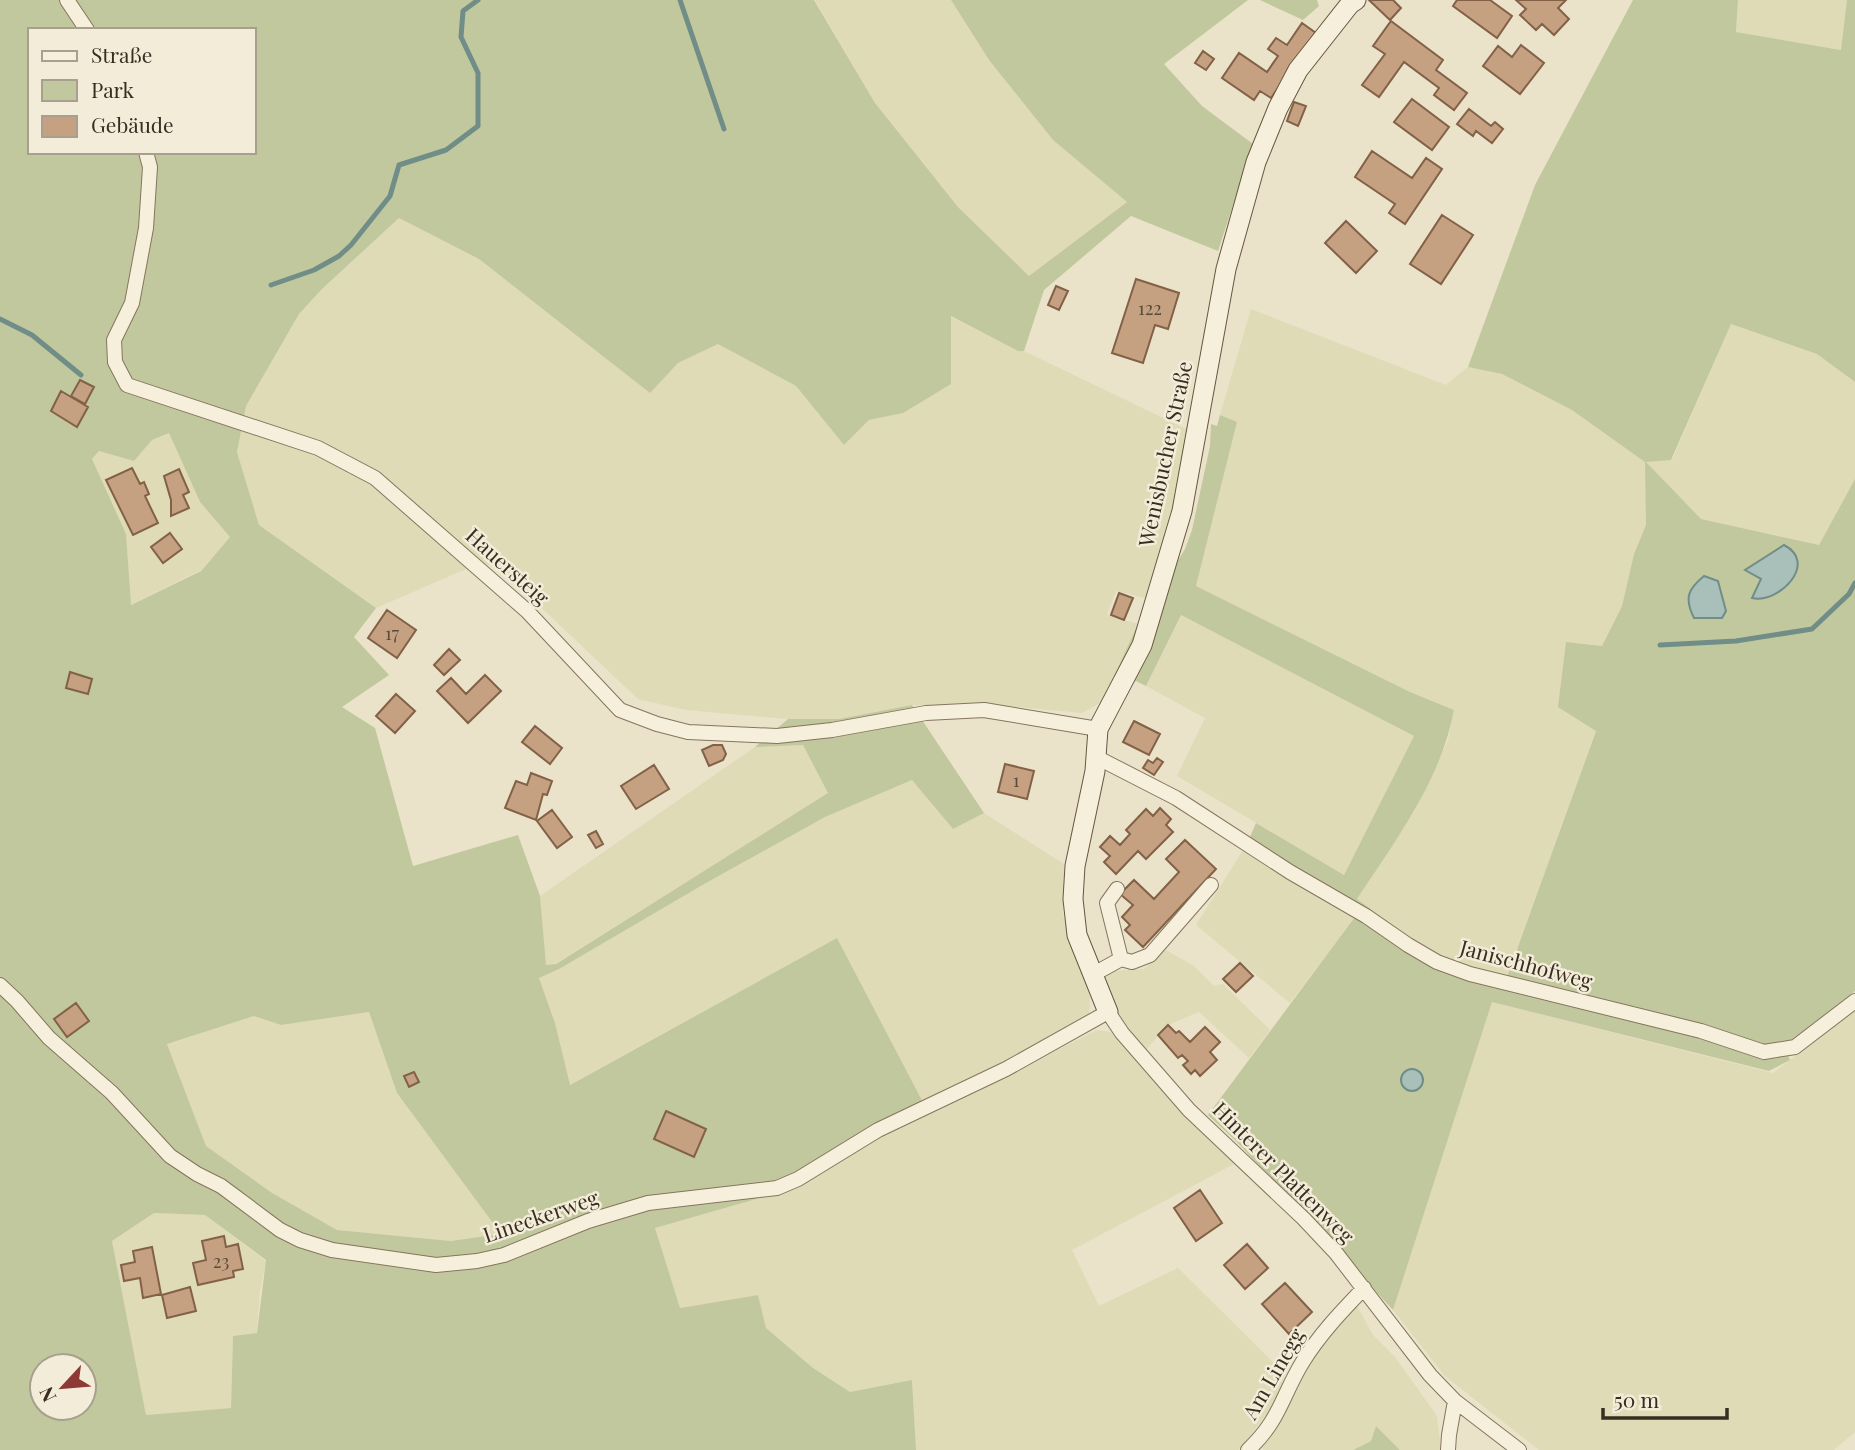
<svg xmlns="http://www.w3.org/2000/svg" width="1855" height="1450" font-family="'Playfair Display',serif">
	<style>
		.farmland { fill: #dfdbb7 }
		.green { fill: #c1c89d; fill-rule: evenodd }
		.water { fill: #a9bfba; stroke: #708d87; stroke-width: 2 }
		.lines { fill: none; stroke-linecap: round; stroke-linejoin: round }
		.stream { stroke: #708d87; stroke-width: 5 }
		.building { fill: #c5a182; stroke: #826147; stroke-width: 2 }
		.street-casing { stroke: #85755f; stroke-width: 16 }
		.secondary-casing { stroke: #675642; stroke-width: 21 }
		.street { stroke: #f6efdb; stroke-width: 14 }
		.secondary { stroke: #f6efdb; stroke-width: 19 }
		.labels { text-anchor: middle; stroke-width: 5; stroke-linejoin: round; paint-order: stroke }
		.number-label { font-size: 18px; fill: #5a4a39 }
		.street-label { font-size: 21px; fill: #372d21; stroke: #f3ecd8 }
	</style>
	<rect width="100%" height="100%" fill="#eae2c9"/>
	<path class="farmland" d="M815 0H951L989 60 1053 140 1127 202 1029 276 958 207 875 103Z
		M1738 0H1847L1842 50 1736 32Z
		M399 218 479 259 650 392 678 363 718 344 796 386 844 445 869 420 903 413 950 316 1018 351H1024L1188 430 1177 490 1145 598 1116 591 1107 615 1138 624 1102 702 1082 713 1004 706 912 705 839 719H788L686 710 638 699 495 564 466 569 376 608 259 525 237 452 246 406 299 314 322 289Z
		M1251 309 1446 385 1468 367 1502 374 1672 460 1731 324 1817 354 1855 382V479L1819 545 1700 519 1646 462V525L1634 554 1622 606 1602 646 1566 642 1596 730 1507 977 1437 958 1357 899 1414 812 1448 740 1454 710 1410 692 1196 586 1237 423 1220 415Z
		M169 433 200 502 230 537 201 570 130 605 126 534 92 459 99 451 134 461 152 440Z
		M1181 615 1414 736 1344 875 1177 776 1205 718 1146 686Z
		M803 745 829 793 555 964 545 965 540 896 755 747Z
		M912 780 953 829 984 813 1064 864 1063 915 1090 997 1089 1018 926 1108 837 938 569 1085 555 1023 539 978 559 969 706 883 825 817Z
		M1245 847 1356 917 1290 1003 1196 925Z
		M1164 949 1194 966 1214 986 1223 984 1270 1030 1249 1058 1199 1012 1168 1025 1145 1051 1119 1020 1100 981 1110 971 1144 969Z
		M1492 1002 1773 1073 1855 1010V1432L1834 1450H1539L1445 1376 1393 1310Z
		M369 1012 397 1093 502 1235 451 1241 337 1230 272 1194 206 1146 167 1044 254 1016 281 1025Z
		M1097 1030 1111 1032 1179 1109 1236 1163 1072 1250 1099 1306 1178 1268 1285 1374 1276 1402 1239 1450H916L912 1381 850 1392 813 1368 766 1328 758 1295 680 1308 654 1228 802 1186 880 1135 950 1104Z
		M154 1213 205 1215 266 1261 260 1291 257 1333 233 1337 231 1408 146 1415 112 1241Z
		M1357 1306 1373 1335 1395 1357 1437 1416 1441 1450H1400L1376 1426 1371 1441 1353 1450H1265L1261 1448 1283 1418 1297 1384 1320 1346Z"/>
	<path class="green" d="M0 0H814L875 103 958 207 1029 276 1127 202 1053 140 989 60 951 0H1248L1164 64 1202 106 1253 144 1218 251 1131 216 1044 290 1024 351H1018L951 316V384L903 413 869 420 844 445 796 386 718 344 678 363 650 393 479 259 399 218 322 289 299 314 246 406 237 452 259 525 376 608 354 637 389 675 342 707 375 728 413 866 518 835 540 896 546 965 556 964 828 793 803 745 755 747 788 719H839L912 705 984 813 953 829 912 780 825 817 706 883 559 969 539 978 555 1023 570 1085 837 938 926 1108 880 1135 802 1186 655 1228 680 1308 758 1295 766 1328 813 1368 850 1392 912 1380 916 1450H0ZM79 27 81 30H254V152H30V30H70ZM169 433 200 502 230 537 201 571 131 605 126 534 92 459 99 451 134 461 152 440ZM75 1003 88 1021 67 1037 54 1019ZM369 1012 397 1093 501 1234 451 1241 337 1230 272 1193 206 1146 167 1044 254 1016 281 1025ZM154 1213 205 1215 266 1260 257 1333 233 1336 231 1408 146 1415 112 1241ZM42 1366H84V1408H42Z
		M1260 0H1317L1319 6 1303 20Z
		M1633 0H1738L1736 32 1841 50 1847 0H1855V382L1817 354 1731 324 1671 460 1646 462 1701 519 1819 545 1855 479V991L1805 1033 1784 1044 1790 1060 1769 1071 1492 1002 1393 1310 1236 1141 1208 1115 1355 917 1247 844 1256 823 1344 875 1414 736 1181 615 1146 686 1136 681 1102 702 1138 624 1156 568 1171 572 1185 549 1192 530 1210 446 1211 424 1217 426 1220 415 1237 422 1196 586 1410 692 1454 710C1441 780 1396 840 1357 899L1437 958 1507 977 1596 731 1558 707 1566 642 1602 646 1622 606 1634 554 1646 525 1645 462 1572 410 1502 374 1468 367 1535 185ZM1718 581 1725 611 1702 618H1694Z
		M1376 1426 1400 1450H1353L1371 1441Z"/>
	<path class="water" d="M1784 545C1819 563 1779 604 1752 598L1761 579 1745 570Z
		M1704 576 1718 581 1726 611 1722 618H1694C1684 598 1688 589 1704 576Z
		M1401 1080a11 11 0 1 1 22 0a11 11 0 1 1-22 0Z"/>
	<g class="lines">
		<path class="stream" d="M680 0 724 129
			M271 285 314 270 339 256 351 245 390 196 399 165 446 150 478 126V73L461 37 463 11 478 0
			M0 319 32 335 81 375
			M1660 645 1736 641 1812 629 1849 594 1855 583"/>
	</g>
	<path class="building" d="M1369 0H1393L1401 8 1390 20Z
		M1457 0H1490L1512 16 1497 38 1453 6Z
		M1516 0H1566L1558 8 1569 19 1554 35 1542 24 1536 30 1520 15 1526 9Z
		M1391 21 1443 60 1436 70 1467 93 1454 110 1434 95 1439 88 1404 62 1379 97 1362 85 1385 54 1373 46Z
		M1302 23 1316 33 1271 98 1260 91 1254 100 1222 78 1239 53 1267 72 1278 56 1268 49 1276 38 1287 45Z
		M1521 45 1544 63 1520 94 1483 66 1498 46 1512 57Z
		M1203 51 1214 59 1206 70 1195 63Z
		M1412 99 1449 127 1432 150 1394 122Z
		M1294 102 1306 106 1298 126 1287 121Z
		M1469 109 1491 126 1495 122 1503 129 1492 143 1476 131 1473 136 1457 124Z
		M1372 151 1412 178 1426 158 1442 169 1405 224 1389 213 1395 204 1355 177Z
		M1442 215 1473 235 1441 284 1410 264Z
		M1346 221 1377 251 1356 273 1325 243Z
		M1136 279 1179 293 1168 329 1155 325 1143 363 1112 353Z
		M1056 286 1068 291 1059 310 1048 305Z
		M80 380 94 387 85 404 71 396Z
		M61 391 88 407 77 427 51 411Z
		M132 468 140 484 144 482 149 494 145 496 158 523 133 535 106 480Z
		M179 469 189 492 183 495 189 508 171 516V500L164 476Z
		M170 533 182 549 163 563 151 547Z
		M1119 593 1133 598 1124 620 1111 615Z
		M387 610 416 630 397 658 368 638Z
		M449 649 460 660 444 675 434 665Z
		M70 672 92 679 88 694 66 688Z
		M485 675 501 691 468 723 437 691 451 678 466 694Z
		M396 694 415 711 395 733 376 716Z
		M1134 721 1160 734 1149 755 1123 742Z
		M535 726 562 748 550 764 522 742Z
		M713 745H722L726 754 723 760 709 766 702 750Z
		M1157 758 1163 762 1154 775 1143 768 1148 760 1153 763Z
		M1005 764 1034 771 1027 799 998 792Z
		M654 765 669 789 636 809 621 786Z
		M531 773 552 781 547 795 543 794 536 820 505 808 516 781 527 785Z
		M1160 808 1171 819 1166 825 1173 832 1146 859 1138 851 1116 874 1104 862 1110 856 1100 847 1110 836 1120 845 1130 834 1126 830 1146 809 1153 816Z
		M552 810 572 837 557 848 537 821Z
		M596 831 603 844 596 848 588 835Z
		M1185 840 1216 869 1143 947 1125 930 1130 925 1122 917 1133 905 1120 894 1134 880 1154 899 1179 872 1166 859Z
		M1240 963 1253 976 1236 992 1223 979Z
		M76 1003 89 1021 67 1037 54 1019Z
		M1168 1025 1176 1033 1179 1031 1190 1042 1205 1027 1220 1042 1210 1052 1217 1060 1200 1076 1195 1070 1191 1074 1183 1065 1188 1061 1182 1055 1178 1058 1158 1035Z
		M414 1072 419 1082 409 1087 404 1076Z
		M666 1111 706 1129 694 1157 654 1139Z
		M1200 1190 1222 1223 1196 1241 1174 1208Z
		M224 1236 226 1247 238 1244 243 1269 233 1271 234 1277 198 1285 193 1263 206 1260 202 1241Z
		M1247 1244 1268 1268 1245 1289 1224 1265Z
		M152 1247 161 1294 143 1298 140 1278 124 1281 121 1265 135 1262 133 1251Z
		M1285 1283 1312 1312 1289 1334 1262 1304Z
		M190 1287 196 1311 167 1318 162 1295Z"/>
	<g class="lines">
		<g class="street-casing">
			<path id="street" d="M67 0 87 30
				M146 152 150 167 146 228 132 303 114 340 115 362 127 385 318 448 375 478 527 611 620 710 657 724 688 732 777 736 832 730 926 713 984 710 1098 729
				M1096 757 1176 798 1290 872 1366 916 1408 945 1437 962 1470 974 1701 1031 1764 1052 1795 1047 1855 1001
				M1117 889 1107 903 1121 959
				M1092 975 1121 959 1132 962 1150 955 1211 885
				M0 985 17 1001 49 1038 112 1093 170 1156 197 1174 221 1186 280 1230 300 1240 332 1250 436 1265 477 1261 504 1255 588 1221 648 1203 777 1188 798 1179 878 1130 1006 1069 1108 1012 1122 1033 1189 1110 1304 1219 1336 1253 1430 1375 1455 1401 1519 1450
				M1248 1450C1280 1420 1281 1398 1302 1363 1319 1335 1341 1312 1364 1288
				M1448 1450 1449 1435 1455 1401"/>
		</g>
		<g class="secondary-casing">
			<path id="secondary" d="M1108 1012 1077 935 1073 899 1075 866 1095 771 1098 729 1142 645 1182 511 1226 269 1256 162 1278 108 1298 70 1350 4 1356 0"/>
		</g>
		<use href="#street" class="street"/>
		<use href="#secondary" class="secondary"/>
	</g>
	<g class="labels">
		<g class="number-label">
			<text x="1150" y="315">122</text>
			<text x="392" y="640">17</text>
			<text x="1016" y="787">1</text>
			<text x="221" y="1268">23</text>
		</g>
		<g class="street-label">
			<text transform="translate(1166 454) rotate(-78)" y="7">Wenisbucher Straße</text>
			<text transform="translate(507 567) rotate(42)" y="7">Hauersteig</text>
			<text transform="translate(1526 965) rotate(15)" y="7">Janischhofweg</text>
			<text transform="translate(1283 1173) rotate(45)" y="7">Hinterer Plattenweg</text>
			<text transform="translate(541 1217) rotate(-19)" y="7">Lineckerweg</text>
			<text transform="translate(1274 1374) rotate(-60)" y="7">Am Linegg</text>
		</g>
	</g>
	<rect x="28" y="28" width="228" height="126" fill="#f3ecd8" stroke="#a8a08f" stroke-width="2"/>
	<rect x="42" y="51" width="35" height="10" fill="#f6efdb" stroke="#a8a08f" stroke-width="2"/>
	<text x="91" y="63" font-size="21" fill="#372d21">Straße</text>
	<rect x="42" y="80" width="35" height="21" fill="#c1c89d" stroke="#a8a08f" stroke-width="2"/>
	<text x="91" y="98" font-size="21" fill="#372d21">Park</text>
	<rect x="42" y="116" width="35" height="21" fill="#c5a182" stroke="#a8a08f" stroke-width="2"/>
	<text x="91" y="133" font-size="21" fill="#372d21">Gebäude</text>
	<g transform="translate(63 1387) rotate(244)"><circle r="33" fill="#f3ecd8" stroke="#a8a08f" stroke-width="2"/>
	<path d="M0-5L12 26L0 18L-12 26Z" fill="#8e3935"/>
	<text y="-10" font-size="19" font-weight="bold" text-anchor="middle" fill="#372d21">N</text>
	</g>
	<path d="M1603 1408v10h124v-10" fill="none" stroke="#372d21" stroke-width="3.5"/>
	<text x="1614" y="1408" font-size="21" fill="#372d21" stroke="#f3ecd8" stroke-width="5" paint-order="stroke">50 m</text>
</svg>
